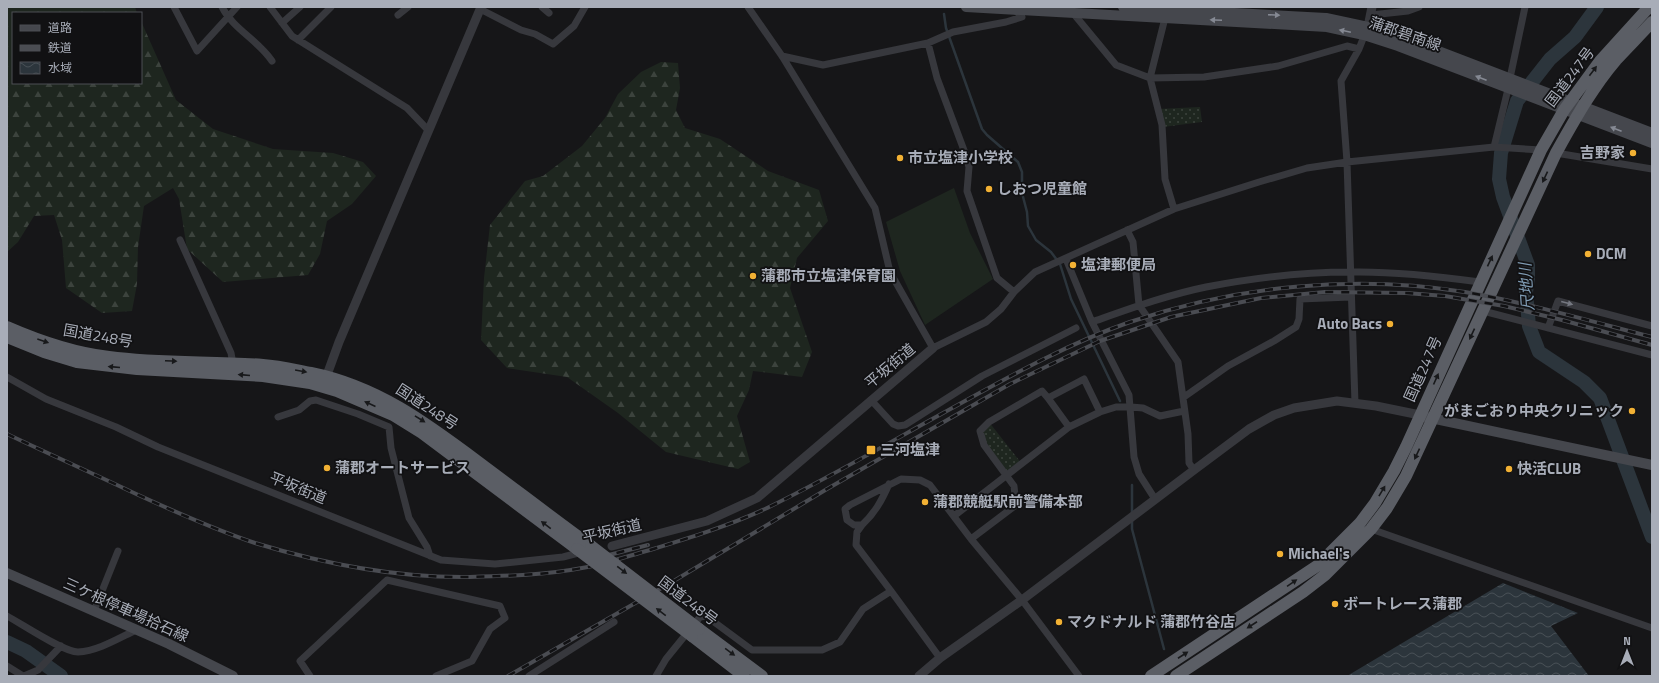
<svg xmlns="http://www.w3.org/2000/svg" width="1659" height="683" font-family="'Titillium Web','Noto Sans JP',sans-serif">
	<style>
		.grass { fill: #1e261f }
		.forest { fill: url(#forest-firs) }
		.park { fill: url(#park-dots) }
		.water { fill: url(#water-waves) }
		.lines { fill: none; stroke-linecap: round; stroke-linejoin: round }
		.stream { stroke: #2c353c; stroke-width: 2.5 }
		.river { stroke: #2c353c; stroke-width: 14 }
		.minor { stroke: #37383d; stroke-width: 7 }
		.tertiary { stroke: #37383d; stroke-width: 9 }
		.secondary { stroke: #45474d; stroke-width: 10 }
		.trunk { stroke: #5b5e65; stroke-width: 12 }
		.rail-casing { stroke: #4a4c52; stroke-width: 4 }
		.rail { stroke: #111113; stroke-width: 2.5; stroke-dasharray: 8; stroke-linecap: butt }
		.trunk-bridge { stroke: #5b5e65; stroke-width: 12 }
		.oneway { fill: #858993 }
		.oneway2 { fill: #18191b }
		.oneway3 { fill: #757881 }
		.poi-dot { fill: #f2b134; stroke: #111113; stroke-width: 1.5 }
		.labels { text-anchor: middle; stroke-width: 3.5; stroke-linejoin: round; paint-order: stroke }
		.street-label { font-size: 15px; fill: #a8adb8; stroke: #111113 }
		.poi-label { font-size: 15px; font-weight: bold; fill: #a8adb8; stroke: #111113; text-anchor: start }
		.water-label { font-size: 16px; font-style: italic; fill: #7f9bb3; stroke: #111113 }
	</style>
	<defs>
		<pattern id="forest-firs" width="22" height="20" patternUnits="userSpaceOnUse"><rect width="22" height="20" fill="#1e261f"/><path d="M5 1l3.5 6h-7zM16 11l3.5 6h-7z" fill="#3c433d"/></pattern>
		<pattern id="park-dots" width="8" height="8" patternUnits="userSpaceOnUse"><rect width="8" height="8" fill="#1e261f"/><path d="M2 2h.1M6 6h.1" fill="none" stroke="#3c433d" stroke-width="1.8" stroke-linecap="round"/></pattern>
		<pattern id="water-waves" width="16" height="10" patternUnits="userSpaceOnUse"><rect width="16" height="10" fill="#2c353c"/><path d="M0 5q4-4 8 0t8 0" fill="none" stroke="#485056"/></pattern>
	</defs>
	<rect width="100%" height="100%" fill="#161618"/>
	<path class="grass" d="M954 188 970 233 993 279 925 325 900 271 886 222Z"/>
	<path class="forest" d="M7 7H135L137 13H13V83H141V21L176 100 213 129 273 149 333 153 363 162 376 176 352 204 327 221 320 254 308 275 223 282 187 249 179 199 173 188 144 206 138 247 137 284 132 311 102 313 66 288 62 240 54 215 34 216 18 242 7 252Z
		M661 62 678 63 680 88 676 110 685 128 720 139 768 171 819 190 828 221 797 258 790 288 812 352 802 377 753 371 749 390 737 416 750 462 738 469 666 452 618 413 567 377 507 368 481 340 484 278 490 225 525 181 543 176 582 146 605 118 618 94 641 72Z"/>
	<path class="park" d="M1200 107 1202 122 1163 127 1158 109Z
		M989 422 1022 464 1006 476 980 431Z"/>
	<path class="water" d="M1503 583 1578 613 1551 626 1589 676H1347Z"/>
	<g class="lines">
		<path class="stream" d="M944 14 946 28 982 129 987 135 1018 162 1022 172V193L1027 212 1028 226 1036 240 1051 252 1060 264 1071 299 1120 401
			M1132 485V514
			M1132 519V529L1164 649"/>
		<path class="river" d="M1597 7 1575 37 1550 59 1517 101 1501 153 1499 179 1503 197 1528 265V279L1526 292 1529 326 1539 352 1584 382 1600 398 1652 537
			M7 642 26 651 61 676"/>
		<path class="minor" d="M174 7 197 51 237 7
			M222 7C233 29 258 40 272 61
			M270 7 292 36 407 108 428 130
			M542 7 549 13
			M748 7 782 56 875 208 890 272 933 348 986 322 1001 309 1014 292 1035 272 1174 209 1259 182 1307 168 1347 162 1494 147 1541 150
			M480 9 521 30 535 34 553 44 574 26 585 7
			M1073 13 1116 65 1150 78 1204 77 1278 66 1347 46 1359 49
			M398 15 408 7
			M1371 15 1408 11 1419 7
			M1165 18 1150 78 1162 125 1165 179 1174 209
			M282 23 300 7
			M298 40 331 7
			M928 43 937 78 965 153 969 167 967 191 997 278 1014 292
			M782 56 823 65 928 43 953 32 1006 22 1022 17 1015 10
			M1510 78 1525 7
			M1494 147 1508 89
			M1556 153 1652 169
			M1127 230 1133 242 1139 305 1178 362 1188 434 1189 463 1194 470
			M180 240 231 353 233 364
			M1066 259 1092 322 1129 395 1134 457 1139 474 1155 499
			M1483 311 1652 355
			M1092 322C1129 309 1167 295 1206 287 1253 278 1302 272 1350 272 1394 271 1437 276 1480 282
			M1548 328 1558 301 1652 326
			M7 377 46 399 116 427 158 447 441 560 495 564 563 557 582 552
			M1184 397 1228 366 1274 341 1296 327 1299 319 1300 299 1351 297
			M871 400 893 424 898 426 905 425 982 376 1076 328
			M1355 403 1347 162 1341 81 1359 49 1366 31
			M278 417 299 410 310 401 316 400 358 414 389 427 391 448 409 518 427 547 430 556
			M1069 427 1048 398 1084 379 1100 412
			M889 484C882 500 875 513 862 525H854L847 520 845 509 850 505 901 479 920 480 930 485 971 539 1022 600 1079 676
			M954 516 1069 427 1100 412 1116 407H1131L1143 408 1160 416 1184 411
			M862 525 857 532 856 545 891 591
			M1371 529 1652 628
			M971 539 1016 505 1014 486 984 445 980 431 989 422 1042 391 1048 398
			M94 611 118 551
			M7 616C22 624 63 652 78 652 98 651 119 638 136 630
			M7 666 23 676
			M24 676 38 670 61 646
			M310 676 300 661 387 580 500 606 505 618 490 629 472 661 436 676
			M529 676 614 622
			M656 676 666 659 700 617 706 616 752 650H822L840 642 863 609 891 591 940 658"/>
		<path class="tertiary" d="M1368 27 1372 7
			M324 383 339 342 481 7
			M612 546 707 521 757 498 933 348
			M919 676 940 658 1022 600 1194 470 1249 429 1274 415 1294 408 1337 401 1376 406 1420 415"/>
		<path class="secondary" d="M966 7 1327 27 1364 35 1398 46 1652 143
			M1123 7 1326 18 1368 27 1399 36 1652 133
			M1426 417 1652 465
			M7 573 169 644 233 676"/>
		<path class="trunk" d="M7 327C39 341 74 353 109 357 160 364 212 361 263 365 279 366 295 370 311 373 380 387 430 426 485 467 520 493 555 520 591 546
			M7 337 44 352 77 362 137 369 263 376 310 383 337 391 393 415 422 433 577 549
			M699 629 762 676
			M692 636 744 676
			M1151 676 1317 566 1360 523 1375 503 1394 471 1406 447 1541 150 1564 110 1600 61 1649 7
			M1176 676 1303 592 1325 575 1371 529 1387 508 1406 476 1556 153C1574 121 1592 88 1616 60 1628 47 1640 35 1652 22"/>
		<g class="rail-casing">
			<path id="rail" d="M7 434C49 454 92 473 134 493 173 511 213 529 255 543 324 564 397 578 469 577 507 576 546 575 582 568 605 564 628 556 650 550 689 538 728 526 765 509 823 481 878 449 934 418 998 383 1061 346 1130 322 1237 286 1353 274 1465 292 1528 303 1590 321 1652 337
				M601 557 648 545
				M508 676 672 582 827 489 1010 384 1100 341 1171 317 1261 298 1325 292 1406 293 1445 296 1504 306 1562 320 1652 345"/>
		</g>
		<use href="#rail" class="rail"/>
		<path class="trunk-bridge" d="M591 546 699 629
			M577 549 692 636"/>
	</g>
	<defs><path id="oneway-solid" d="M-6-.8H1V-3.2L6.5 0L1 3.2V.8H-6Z"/></defs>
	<g class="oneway">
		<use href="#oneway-solid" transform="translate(1274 15) rotate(3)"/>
		<use href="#oneway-solid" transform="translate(1216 20) rotate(-177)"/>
		<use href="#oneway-solid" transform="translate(1345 31) rotate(-168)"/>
		<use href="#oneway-solid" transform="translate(1481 78) rotate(-159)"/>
		<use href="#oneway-solid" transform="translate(1616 129) rotate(-159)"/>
	</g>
	<g class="oneway2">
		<use href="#oneway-solid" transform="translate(1593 71) rotate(-53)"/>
		<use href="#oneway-solid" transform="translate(1545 177) rotate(115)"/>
		<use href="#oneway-solid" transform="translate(1490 261) rotate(-65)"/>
		<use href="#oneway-solid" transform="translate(1472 334) rotate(115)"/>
		<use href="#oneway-solid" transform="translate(43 341) rotate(19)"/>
		<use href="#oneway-solid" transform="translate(171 361) rotate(3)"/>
		<use href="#oneway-solid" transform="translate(114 367) rotate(-175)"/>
		<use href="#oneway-solid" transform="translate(301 371) rotate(10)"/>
		<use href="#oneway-solid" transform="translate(244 375) rotate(-175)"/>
		<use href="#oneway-solid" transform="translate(1436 379) rotate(-66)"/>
		<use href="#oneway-solid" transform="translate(370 404) rotate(-156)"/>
		<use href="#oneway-solid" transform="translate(420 419) rotate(32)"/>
		<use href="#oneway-solid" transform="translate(1417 454) rotate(115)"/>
		<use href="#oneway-solid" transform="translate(1382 491) rotate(-59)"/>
		<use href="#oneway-solid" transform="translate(546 525) rotate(-143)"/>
		<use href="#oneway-solid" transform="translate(622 570) rotate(37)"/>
		<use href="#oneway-solid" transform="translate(1292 583) rotate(-34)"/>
		<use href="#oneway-solid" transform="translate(661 612) rotate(-143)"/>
		<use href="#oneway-solid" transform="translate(1252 625) rotate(147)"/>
		<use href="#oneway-solid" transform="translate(730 652) rotate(36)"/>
		<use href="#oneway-solid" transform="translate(1183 655) rotate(-33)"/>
	</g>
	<use class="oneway3" href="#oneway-solid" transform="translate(1567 303) rotate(15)"/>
	<g class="poi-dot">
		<circle cx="1633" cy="153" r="4"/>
		<circle cx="900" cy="158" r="4"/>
		<circle cx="989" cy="189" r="4"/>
		<circle cx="1588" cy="254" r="4"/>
		<circle cx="1073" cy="265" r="4"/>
		<circle cx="753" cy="276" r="4"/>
		<circle cx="1390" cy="324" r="4"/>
		<circle cx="1632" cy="411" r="4"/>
		<rect x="866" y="445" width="10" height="10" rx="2"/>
		<circle cx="327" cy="468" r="4"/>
		<circle cx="1509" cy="469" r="4"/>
		<circle cx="925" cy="502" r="4"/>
		<circle cx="1280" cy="554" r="4"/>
		<circle cx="1335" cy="604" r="4"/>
		<circle cx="1059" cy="622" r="4"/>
	</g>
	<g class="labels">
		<g class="street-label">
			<text transform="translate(1405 34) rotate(19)" y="5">蒲郡碧南線</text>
			<text transform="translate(1570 77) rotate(-53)" y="5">国道247号</text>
			<text transform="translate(98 336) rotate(10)" y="5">国道248号</text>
			<text transform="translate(890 366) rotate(-40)" y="5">平坂街道</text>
			<text transform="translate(1423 369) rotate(-66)" y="5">国道247号</text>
			<text transform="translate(427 407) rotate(33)" y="5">国道248号</text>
			<text transform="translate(298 488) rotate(22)" y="5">平坂街道</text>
			<text transform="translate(612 531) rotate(-13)" y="5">平坂街道</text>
			<text transform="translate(688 601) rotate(37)" y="5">国道248号</text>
			<text transform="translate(126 610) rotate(24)" y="5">三ケ根停車場拾石線</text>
		</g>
		<g class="poi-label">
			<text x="1625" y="158" text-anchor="end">吉野家</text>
			<text x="908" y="163">市立塩津小学校</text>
			<text x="997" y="194">しおつ児童館</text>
			<text x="1596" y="259">DCM</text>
			<text x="1081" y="270">塩津郵便局</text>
			<text x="761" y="281">蒲郡市立塩津保育園</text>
			<text x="1382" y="329" text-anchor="end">Auto Bacs</text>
			<text x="1624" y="416" text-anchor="end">がまごおり中央クリニック</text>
			<text x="880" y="455">三河塩津</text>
			<text x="335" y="473">蒲郡オートサービス</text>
			<text x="1517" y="474">快活CLUB</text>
			<text x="933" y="507">蒲郡競艇駅前警備本部</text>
			<text x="1288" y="559">Michael's</text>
			<text x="1343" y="609">ボートレース蒲郡</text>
			<text x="1067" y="627">マクドナルド 蒲郡竹谷店</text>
		</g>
		<g class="water-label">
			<text transform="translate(1526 287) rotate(-94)" y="6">尺地川</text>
		</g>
	</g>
	<rect width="1659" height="683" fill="none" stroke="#a8adb8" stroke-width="16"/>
	<rect x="12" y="12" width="130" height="72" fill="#111113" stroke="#4d4f55"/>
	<rect x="20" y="25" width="20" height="6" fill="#45474d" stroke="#4d4f55"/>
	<text x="48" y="32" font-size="12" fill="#a8adb8">道路</text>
	<rect x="20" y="45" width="20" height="6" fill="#4a4c52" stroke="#4d4f55"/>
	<text x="48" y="52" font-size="12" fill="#a8adb8">鉄道</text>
	<rect x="20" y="62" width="20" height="12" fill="url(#water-waves)" stroke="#4d4f55"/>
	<text x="48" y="72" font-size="12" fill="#a8adb8">水域</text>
	<g transform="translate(1627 651)" stroke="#111113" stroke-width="3" paint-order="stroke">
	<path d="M0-3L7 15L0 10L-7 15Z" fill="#a8adb8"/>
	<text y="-6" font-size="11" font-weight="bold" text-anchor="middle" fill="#a8adb8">N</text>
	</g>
</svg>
